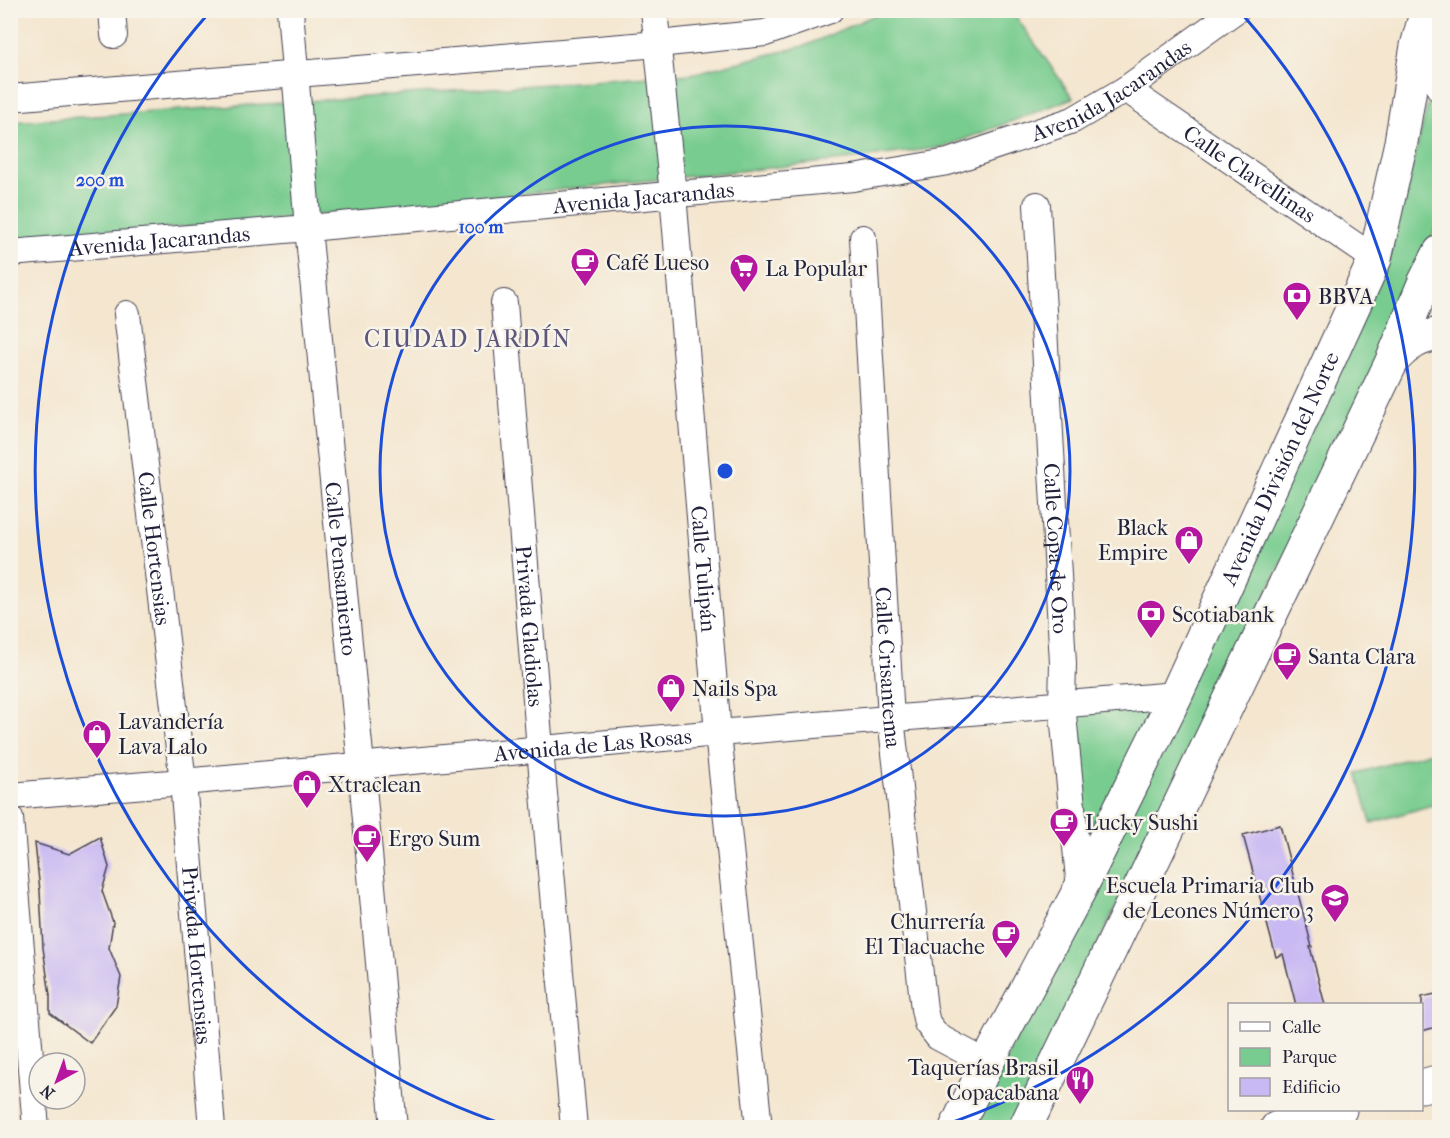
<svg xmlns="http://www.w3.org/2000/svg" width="1450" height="1138" font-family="'IM FELL French Canon',serif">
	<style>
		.green { fill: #78cc8f; stroke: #4d7765; stroke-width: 1.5 }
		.building { fill: #c8b8f3 }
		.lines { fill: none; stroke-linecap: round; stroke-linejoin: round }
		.minor-casing { stroke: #423f51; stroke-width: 28 }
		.major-casing { stroke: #423f51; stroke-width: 35 }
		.minor { stroke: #fff; stroke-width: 26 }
		.major { stroke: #fff; stroke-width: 33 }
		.ring { fill: none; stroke: #1d4ed8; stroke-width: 3 }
		.labels { text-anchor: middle; stroke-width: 5; stroke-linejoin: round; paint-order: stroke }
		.street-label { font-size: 22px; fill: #22223b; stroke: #f7f3e8 }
		.poi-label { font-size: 22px; fill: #22223b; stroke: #f7f3e8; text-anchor: start }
		.neighbourhood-label { font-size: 24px; letter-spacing: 1.5px; fill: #5c567b; stroke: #f7f3e8 }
		.centre { fill: #1d4ed8; stroke: #f7f3e8; stroke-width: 3 }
		.ring-label { font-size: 18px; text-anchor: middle; font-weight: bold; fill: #1d4ed8; stroke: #f7f3e8; stroke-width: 5; stroke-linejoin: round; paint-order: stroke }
	</style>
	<rect width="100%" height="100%" fill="#f7f3e8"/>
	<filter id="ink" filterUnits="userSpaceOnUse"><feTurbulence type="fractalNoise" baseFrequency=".0167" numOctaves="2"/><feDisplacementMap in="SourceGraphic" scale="12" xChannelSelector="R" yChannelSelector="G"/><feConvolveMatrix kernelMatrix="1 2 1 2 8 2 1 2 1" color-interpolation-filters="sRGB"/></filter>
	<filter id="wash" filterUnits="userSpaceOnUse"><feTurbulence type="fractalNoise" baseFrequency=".008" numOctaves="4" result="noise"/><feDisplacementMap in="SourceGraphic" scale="24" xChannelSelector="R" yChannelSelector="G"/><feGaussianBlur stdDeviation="1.35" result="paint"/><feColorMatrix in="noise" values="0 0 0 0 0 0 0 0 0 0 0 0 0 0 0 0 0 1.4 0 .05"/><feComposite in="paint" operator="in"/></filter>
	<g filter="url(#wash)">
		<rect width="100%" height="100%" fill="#f4e6cf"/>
		<path class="green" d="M886 10 1012 11 1073 98 944 147 854 159 270 220 11 241V122L691 74 807 45Z
			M1430 95 1439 113V220L1397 323 1010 1127 973 1128 1391 252Z
			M1167 697 1072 883 1063 705Z
			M1439 750V803L1371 823 1357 773Z"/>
		<g id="blocks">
			<path class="building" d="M1280 825 1312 947H1310L1325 1005H1296L1283 954 1276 957 1243 835Z
				M100 837 109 867 102 891 113 922 109 948 121 977 116 1006 90 1043 50 1013V995L43 948 40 891 35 843 69 854Z
				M1440 993V1026L1422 1031V997Z"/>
		</g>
	</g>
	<g filter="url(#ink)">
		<use href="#blocks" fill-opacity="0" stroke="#423f51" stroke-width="1.5"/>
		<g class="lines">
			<g class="minor-casing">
				<g id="minor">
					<path d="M112 10 114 35"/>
					<path id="s1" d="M290 10 308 228 361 765 394 1128"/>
					<path id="s2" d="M654 10 673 194 718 733 759 1128"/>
					<path d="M1417 46 1440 89"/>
					<path id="s3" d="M1126 89 1375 259"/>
					<path d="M10 98 658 44 765 33 830 10"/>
					<path id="s4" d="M1037 205 1063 663 1062 704 1080 889"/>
					<path id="s5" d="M863 238 891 718 924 1009 927 1023 938 1037 987 1063"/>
					<path id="s6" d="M10 253 308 228 853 178 948 162 1073 120 1126 89 1236 10"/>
					<path id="s7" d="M504 303 540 749 574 1128"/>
					<path id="s8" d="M127 314 183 782 212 1128"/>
					<path id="s9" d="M10 796 183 782 718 733 1176 695"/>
					<path d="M10 818 36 1128"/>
				</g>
			</g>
			<g class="major-casing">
				<g id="major">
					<path d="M1392 361C1406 345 1418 337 1440 334"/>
					<path d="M1422 1086 1440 1081"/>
					<path id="s10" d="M956 1128 987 1063 1080 889 1176 695 1375 259 1401 142 1417 46 1427 10"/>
					<path d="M1025 1128 1392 361 1425 281 1440 252"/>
					<path d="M1277 1128 1340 1110"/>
				</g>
			</g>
			<use href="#minor" class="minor"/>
			<use href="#major" class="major"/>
		</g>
	</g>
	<g class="ring">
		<circle cx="725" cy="471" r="345"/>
		<path d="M512 1127A690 690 0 0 1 208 14M1242 14A690 690 0 0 1 938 1127"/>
	</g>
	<defs>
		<g id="cafe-pin" transform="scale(1.5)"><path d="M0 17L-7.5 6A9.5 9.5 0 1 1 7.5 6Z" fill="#b5179e" stroke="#f7f3e8"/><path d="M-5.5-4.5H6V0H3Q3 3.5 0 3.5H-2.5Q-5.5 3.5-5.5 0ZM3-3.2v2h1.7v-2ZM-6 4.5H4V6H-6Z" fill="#fff"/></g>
		<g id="supermarket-pin" transform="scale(1.5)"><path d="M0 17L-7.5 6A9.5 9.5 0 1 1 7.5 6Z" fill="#b5179e" stroke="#f7f3e8"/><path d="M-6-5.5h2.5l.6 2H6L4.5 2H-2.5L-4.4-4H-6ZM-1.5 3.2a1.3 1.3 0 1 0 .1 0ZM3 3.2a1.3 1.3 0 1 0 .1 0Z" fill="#fff"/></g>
		<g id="bank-pin" transform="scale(1.5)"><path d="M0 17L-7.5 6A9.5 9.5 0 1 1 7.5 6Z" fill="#b5179e" stroke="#f7f3e8"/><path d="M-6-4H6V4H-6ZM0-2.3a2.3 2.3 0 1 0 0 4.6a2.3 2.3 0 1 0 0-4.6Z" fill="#fff"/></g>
		<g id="shop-pin" transform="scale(1.5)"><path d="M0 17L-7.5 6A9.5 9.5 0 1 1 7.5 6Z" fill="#b5179e" stroke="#f7f3e8"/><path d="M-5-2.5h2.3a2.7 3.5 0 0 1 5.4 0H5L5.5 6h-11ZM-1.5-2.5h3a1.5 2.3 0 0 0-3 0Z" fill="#fff"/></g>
		<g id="school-pin" transform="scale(1.5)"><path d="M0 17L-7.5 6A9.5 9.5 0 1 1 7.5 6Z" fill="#b5179e" stroke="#f7f3e8"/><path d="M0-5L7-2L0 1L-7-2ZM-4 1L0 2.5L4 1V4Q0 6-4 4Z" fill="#fff"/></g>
		<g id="restaurant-pin" transform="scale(1.5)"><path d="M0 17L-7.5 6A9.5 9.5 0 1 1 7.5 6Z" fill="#b5179e" stroke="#f7f3e8"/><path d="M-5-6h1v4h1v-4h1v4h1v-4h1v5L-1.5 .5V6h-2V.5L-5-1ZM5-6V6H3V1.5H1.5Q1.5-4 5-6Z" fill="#fff"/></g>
	</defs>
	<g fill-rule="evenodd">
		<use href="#cafe-pin" x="585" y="262"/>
		<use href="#supermarket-pin" x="744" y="268"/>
		<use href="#bank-pin" x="1297" y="296"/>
		<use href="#shop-pin" x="1189" y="540"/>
		<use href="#bank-pin" x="1151" y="614"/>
		<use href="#cafe-pin" x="1287" y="656"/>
		<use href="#shop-pin" x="671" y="688"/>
		<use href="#shop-pin" x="97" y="734"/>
		<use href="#shop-pin" x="307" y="784"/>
		<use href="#cafe-pin" x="1064" y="822"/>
		<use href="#cafe-pin" x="367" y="838"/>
		<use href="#school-pin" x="1335" y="898"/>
		<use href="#cafe-pin" x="1006" y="934"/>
		<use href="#restaurant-pin" x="1080" y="1080"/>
	</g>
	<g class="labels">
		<g class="street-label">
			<text dy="8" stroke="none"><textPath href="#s6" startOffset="1122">Avenida Jacarandas</textPath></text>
			<text dy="8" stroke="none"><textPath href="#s3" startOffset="150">Calle Clavellinas</textPath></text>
			<text dy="8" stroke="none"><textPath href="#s6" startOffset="636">Avenida Jacarandas</textPath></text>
			<text dy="8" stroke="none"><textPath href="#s6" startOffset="150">Avenida Jacarandas</textPath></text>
			<text dy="8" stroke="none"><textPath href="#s10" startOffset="735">Avenida División del Norte</textPath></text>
			<text dy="8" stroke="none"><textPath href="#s4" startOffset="344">Calle Copa de Oro</textPath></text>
			<text dy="8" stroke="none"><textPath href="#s8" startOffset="236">Calle Hortensias</textPath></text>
			<text dy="8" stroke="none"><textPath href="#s1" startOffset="561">Calle Pensamiento</textPath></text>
			<text dy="8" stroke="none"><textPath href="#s2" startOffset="561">Calle Tulipán</textPath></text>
			<text dy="8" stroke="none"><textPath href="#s7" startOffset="324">Privada Gladiolas</textPath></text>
			<text dy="8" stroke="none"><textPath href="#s5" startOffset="430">Calle Crisantema</textPath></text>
			<text dy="8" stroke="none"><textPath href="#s9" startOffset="585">Avenida de Las Rosas</textPath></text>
			<text dy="8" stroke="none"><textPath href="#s8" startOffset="645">Privada Hortensias</textPath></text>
		</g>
		<g class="poi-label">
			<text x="606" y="270">Café Lueso</text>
			<text x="765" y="276">La Popular</text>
			<text x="1318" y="304">BBVA</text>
			<text x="1168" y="535" text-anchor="end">Black<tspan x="1168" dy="25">Empire</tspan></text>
			<text x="1172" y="622">Scotiabank</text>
			<text x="1308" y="664">Santa Clara</text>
			<text x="692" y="696">Nails Spa</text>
			<text x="118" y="729">Lavandería<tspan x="118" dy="25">Lava Lalo</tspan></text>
			<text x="328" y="792">Xtraclean</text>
			<text x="1085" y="830">Lucky Sushi</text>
			<text x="388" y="846">Ergo Sum</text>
			<text x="1314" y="893" text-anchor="end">Escuela Primaria Club<tspan x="1314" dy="25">de Leones Número 3</tspan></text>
			<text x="985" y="929" text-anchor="end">Churrería<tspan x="985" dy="25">El Tlacuache</tspan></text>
			<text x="1059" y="1075" text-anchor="end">Taquerías Brasil<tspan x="1059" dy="25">Copacabana</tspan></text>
		</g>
		<g class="neighbourhood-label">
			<text x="468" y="347">CIUDAD JARDÍN</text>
		</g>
	</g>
	<circle cx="725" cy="471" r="9" class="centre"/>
	<g class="ring-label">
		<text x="100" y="186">200 m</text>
		<text x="481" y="233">100 m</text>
	</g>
	<rect width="1450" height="1138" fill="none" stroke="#f7f3e8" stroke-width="36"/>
	<rect x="1228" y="1003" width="195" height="108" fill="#f7f3e8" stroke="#a29fa3" stroke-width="1.5"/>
	<rect x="1240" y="1022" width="30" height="9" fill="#ffffff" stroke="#a29fa3" stroke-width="1.5"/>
	<text x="1282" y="1033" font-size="18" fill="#22223b">Calle</text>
	<rect x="1240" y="1048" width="30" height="18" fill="#78cc8f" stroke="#a29fa3" stroke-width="1.5"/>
	<text x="1282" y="1063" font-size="18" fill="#22223b">Parque</text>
	<rect x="1240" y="1078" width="30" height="18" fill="#c8b8f3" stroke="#a29fa3" stroke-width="1.5"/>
	<text x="1282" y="1093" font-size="18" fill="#22223b">Edificio</text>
	<g transform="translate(57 1081) rotate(221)"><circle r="28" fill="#f7f3e8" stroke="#a29fa3" stroke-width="1.5"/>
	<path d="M0-4.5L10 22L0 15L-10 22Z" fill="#b5179e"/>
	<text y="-9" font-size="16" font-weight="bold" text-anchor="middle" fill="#22223b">N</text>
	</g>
</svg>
